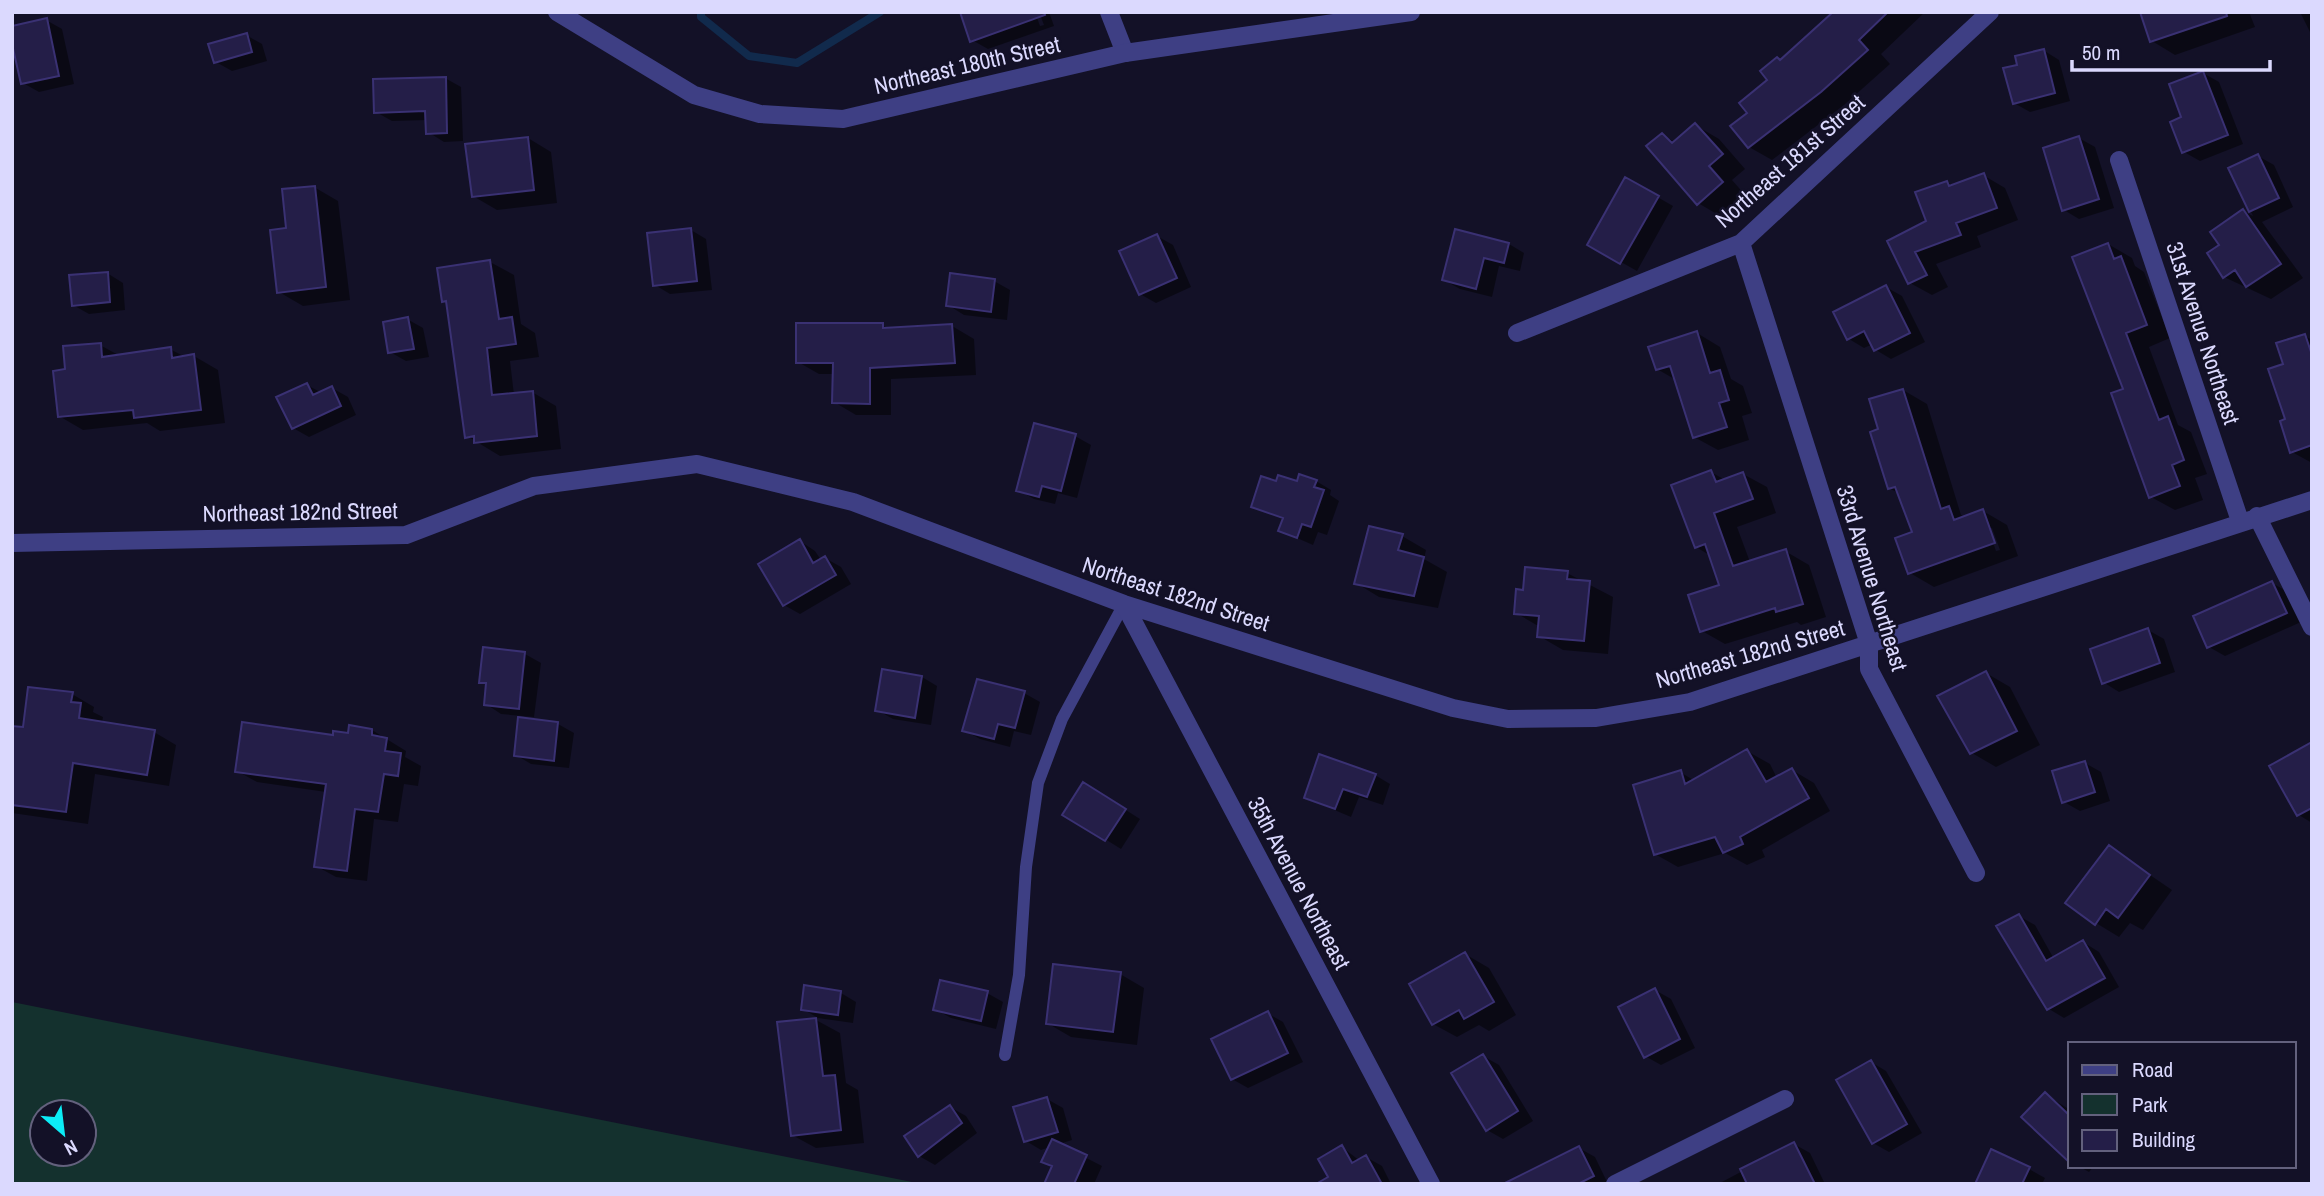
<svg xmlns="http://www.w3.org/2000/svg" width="2324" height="1196" font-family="'Archivo Narrow',sans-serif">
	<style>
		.green { fill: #14312e; fill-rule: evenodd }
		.shadow { fill: #0007; fill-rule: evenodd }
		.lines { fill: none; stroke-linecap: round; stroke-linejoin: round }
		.stream { stroke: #112a4c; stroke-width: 8 }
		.building { fill: #241e48; stroke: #3a3173; stroke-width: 2 }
		.service { stroke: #3e3f84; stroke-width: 12 }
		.minor { stroke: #3e3f84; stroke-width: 18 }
		.tertiary { stroke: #3e3f84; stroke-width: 18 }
		.labels { text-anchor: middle; stroke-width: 5; stroke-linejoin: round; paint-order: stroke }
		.street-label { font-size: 23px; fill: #dbd9fe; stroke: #131127 }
	</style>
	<rect width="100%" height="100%" fill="#131127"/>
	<path class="green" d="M12 1002 922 1184H12ZM42 1112H84V1154H42Z"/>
	<path class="shadow" d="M1035 12 1040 26 1044 25 1039 12H1049L1054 26 988 49 972 40Z
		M1851 12H1925L1881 54 1890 64 1844 105 1772 160 1749 147 1750 113 1781 62Z
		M2142 12H2249L2255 27 2175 55 2152 41Z
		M2300 12H2312V33L2310 32Z
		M46 20 62 29 74 84 39 92 23 83Z
		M246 35 262 44 267 61 232 71 216 62Z
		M2043 50 2059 60 2070 101 2030 112 2014 103 2019 66Z
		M2203 73 2219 82 2243 144 2200 161 2184 152V118Z
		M445 78 461 87 463 141 444 142 428 132V120L392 121 376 112Z
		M1695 125 1719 139 1745 169 1732 180 1746 196 1722 217 1698 203 1662 135 1675 142Z
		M528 138 551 152 557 203 497 210 473 196Z
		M2079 138 2095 147 2114 208 2079 219 2064 210Z
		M2258 156 2274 165 2293 207 2262 222 2303 278 2271 299 2224 277 2222 246 2243 211 2253 216 2231 169Z
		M1983 175 2005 188 2018 220 1977 236 1981 247 1936 264 1948 287 1932 295 1910 283 1889 242 1928 222 1947 182 1954 186Z
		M1626 179 1673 206 1637 271 1589 244Z
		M314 187 338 201 350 300 303 306 279 292 288 230Z
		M691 230 706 239 712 290 670 294 655 285Z
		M1157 236 1173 245 1191 287 1156 303 1140 294Z
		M1509 244 1524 253 1520 271 1499 266 1492 297 1460 289 1444 280Z
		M2108 244 2132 258 2135 266 2144 272 2170 338 2149 347 2178 425 2191 432 2207 474 2195 478 2203 500 2175 510 2151 497 2125 390Z
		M490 262 514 275 521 324 535 333 539 357 510 361 514 395 532 392 556 406 561 449 500 456 467 436 448 304 443 301Z
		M107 273 123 283 125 310 89 314 73 305Z
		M994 281 1010 290 1007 320 964 315 948 305Z
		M1886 287 1902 296 1925 342 1891 359 1876 350 1873 344 1864 348 1849 339Z
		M407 319 423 328 429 357 406 361 390 352Z
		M882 325 891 330 952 326 974 339 976 375 891 379V415H856L834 402V374H819L798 362Z
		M1697 333 1720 347 1731 379 1743 386 1752 413 1742 416 1749 440 1718 450 1694 437 1676 380 1657 369Z
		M2305 336 2312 340V463L2292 452 2287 420Z
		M100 345 120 356 170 349 185 357 194 356 218 370 225 423 160 431 147 423 83 430 59 416 67 371Z
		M307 385 322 393 332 388 348 397 356 415 309 437 293 428Z
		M1903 390 1927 404 1961 515 1966 517 1983 511 2007 525 2018 556 1934 587 1910 573 1915 533 1900 494 1889 488 1880 430ZM1988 528H1992L2000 550 1996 551Z
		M1075 436 1091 445 1077 498 1058 493 1055 504 1034 499 1018 490Z
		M1711 472 1725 480 1743 474 1767 487 1776 513 1737 527 1750 562 1785 551 1809 565 1826 617 1801 625 1797 622 1725 644 1702 631 1721 586 1711 556 1696 547Z
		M1316 481 1331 490 1330 495 1339 501 1327 535 1318 532 1313 545 1281 531 1284 520 1253 506 1298 483Z
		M1402 536 1426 550 1424 559 1447 572 1438 608 1379 597 1356 583Z
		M800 541 815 551 821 560 825 558 841 567 851 584 800 614 784 605Z
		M1567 573 1613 597 1608 654 1563 650 1539 636 1540 627 1516 613 1525 591Z
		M2272 583 2288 592 2301 622 2225 656 2209 647Z
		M2148 630 2164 639 2175 672 2119 692 2103 682Z
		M525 654 541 663 534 717 501 714 486 704 488 686 481 682Z
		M1986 673 2010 687 2040 745 1996 767 1972 753 1939 697Z
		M922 677 937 686 931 725 893 719 877 710Z
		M1024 693 1040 702 1031 735 1014 731 1010 747 980 739 964 730Z
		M72 694 94 707 93 712 103 717 102 723 154 732 176 745 169 786 95 774 88 824 12 813V727L24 729Z
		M520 719 558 724 574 733 569 768 531 764 516 755Z
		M372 730 406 751 405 757 421 766 418 786 404 784 398 822 374 819 367 881 336 877 316 866 326 792 257 782 237 771 334 737Z
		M2312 744V823L2299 815Z
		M1747 751 1770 764 1777 778 1792 770 1814 783 1830 811 1762 850 1765 857 1747 865 1725 853 1678 867 1655 854 1680 772 1695 781Z
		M2085 763 2101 772 2110 801 2080 811 2064 802Z
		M1375 775 1390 784 1383 805 1359 797 1351 817 1306 798Z
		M1099 793 1140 819 1121 849 1065 814Z
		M2109 847 2172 890 2143 930 2130 923 2119 937 2096 923Z
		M2019 916 2035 925 2054 959 2083 942 2099 952 2119 987 2064 1018 2049 1009Z
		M1465 954 1489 968 1516 1015 1489 1031 1479 1025 1457 1037 1433 1024Z
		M1120 974 1144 988 1137 1045 1071 1037 1047 1023Z
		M1655 990 1671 999 1695 1048 1661 1065 1645 1056Z
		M841 993 856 1002 853 1023 818 1018 803 1009Z
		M987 993 1003 1002 996 1029 951 1018 935 1009Z
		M1267 1013 1283 1022 1303 1062 1248 1088 1232 1079Z
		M816 1020 840 1033 846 1083 858 1090 864 1143 816 1148 792 1135Z
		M1483 1056 1499 1065 1533 1121 1503 1139 1487 1130Z
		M1871 1062 1886 1071 1922 1133 1889 1152 1873 1143Z
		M2045 1094 2070 1110V1161L2024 1117Z
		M1047 1099 1063 1108 1072 1140 1059 1144 1102 1166 1094 1184H1054L1050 1147 1041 1150 1026 1141Z
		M950 1107 966 1116 977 1133 935 1165 919 1156Z
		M1794 1144 1810 1153 1825 1184H1718Z
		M1342 1147 1360 1161 1366 1157 1382 1166 1391 1184H1334Z
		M1579 1148 1595 1157 1608 1184H1507Z
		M2078 1166H2094L2089 1172Z
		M2029 1169 2045 1178 2042 1184H1987Z"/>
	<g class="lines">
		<path class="stream" d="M701 12V17L749 56 797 63 880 12"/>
	</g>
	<path class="building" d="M960 12H1044L1045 15 970 42Z
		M1833 12H1888L1859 40 1868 50 1821 92 1748 148 1730 126 1747 113 1739 103 1767 80 1760 71 1777 57 1780 60Z
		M2140 12H2226L2227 16 2150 42Z
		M47 18 59 76 21 84 12 44V26Z
		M247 33 252 52 214 63 208 44Z
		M2044 49 2055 93 2013 104 2003 68 2017 65 2015 56Z
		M2203 71 2228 135 2182 153 2170 122 2181 117 2169 84Z
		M446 77 447 133 426 134 425 111 374 113 373 79Z
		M1695 123 1723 154 1709 166 1723 182 1697 205 1646 146 1662 133 1672 143Z
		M2079 136 2099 199 2062 211 2043 148Z
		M528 137 534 190 472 197 465 144Z
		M2258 154 2279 198 2249 212 2228 168Z
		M1984 173 1997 208 1956 223 1961 235 1915 252 1927 275 1908 284 1887 241 1926 221 1915 192 1947 181 1949 186Z
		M1625 177 1659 196 1620 264 1587 245Z
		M315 186 326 287 277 293 270 230 286 228 282 189Z
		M2243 209 2281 264 2246 287 2235 270 2223 278 2207 253 2219 245 2210 232Z
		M691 228 697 281 653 286 647 233Z
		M1455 229 1509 243 1504 263 1484 258 1476 289 1442 280Z
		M1157 234 1177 278 1139 295 1119 251Z
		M2108 243 2114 259 2121 256 2147 325 2126 333 2159 420 2168 416 2184 460 2172 465 2180 486 2149 498 2111 393 2123 389 2072 257Z
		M490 260 499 319 512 317 516 344 487 348 492 395 533 391 537 436 474 443V436L465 438 446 301 442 302 437 268Z
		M108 272 110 302 72 306 69 275Z
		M950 273 995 279 991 312 946 306Z
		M1886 285 1910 333 1874 351 1864 331 1847 340 1833 312Z
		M408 317 414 349 388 353 383 322Z
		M796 323H883V328L952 324 955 363 870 368V404L832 403 833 363H796Z
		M1697 331 1710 373 1720 370 1729 400 1719 403 1727 427 1693 438 1670 366 1656 370 1648 347Z
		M2305 334 2312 355V445L2290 453 2280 421 2285 419 2268 369 2283 364 2276 343Z
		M101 343 102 357 171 347 172 358 194 354 201 410 134 418 133 410 58 417 53 371 65 369 63 346Z
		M307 383 313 395 332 386 341 406 292 429 276 397Z
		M1903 389 1941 509 1949 506 1954 520 1983 509 1995 543 1908 574 1895 538 1912 532 1895 487 1888 489 1870 432 1878 429 1869 399Z
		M1034 423 1076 434 1061 491 1042 486 1039 497 1016 491Z
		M1711 470 1716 482 1743 472 1753 499 1714 513 1733 566 1786 549 1803 604 1776 612 1775 608 1700 632 1688 595 1719 585 1705 544 1695 548 1671 485Z
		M1299 474 1317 480 1314 487 1324 490 1311 527 1302 524 1297 538 1278 531 1283 518 1251 507 1261 476 1276 481 1278 475 1297 481Z
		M1369 526 1403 534 1398 550 1424 557 1414 596 1354 584Z
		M800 539 813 563 825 556 836 575 783 606 758 564Z
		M1525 567 1568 571 1567 579 1590 581 1584 641 1537 637 1539 616 1514 614 1516 589 1523 590Z
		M2272 581 2287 613 2207 648 2193 616Z
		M2148 628 2160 663 2102 684 2090 649Z
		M483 647 525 652 519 709 484 705 486 683H479Z
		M882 669 922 676 915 718 875 711Z
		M1986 671 2017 731 1970 754 1937 696Z
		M977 679 1025 691 1015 728 998 724 994 739 962 731Z
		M28 687 73 692 71 702 81 703 79 718 155 730 147 775 73 763 66 812 12 805V726L23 727Z
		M518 717 558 722 554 761 514 756Z
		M242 722 333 735V731L348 733 349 725 372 729V735L387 738 385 751 401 753 398 776 384 774 378 812 355 809 347 871 314 867 326 784 235 772Z
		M2312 742V808L2297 816 2269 766Z
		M1747 749 1766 782 1792 768 1809 798 1740 837 1743 844 1723 853 1715 837 1654 855 1633 785 1681 770 1685 784Z
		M1319 754 1376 774 1367 797 1343 789 1335 809 1304 798Z
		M2085 761 2095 792 2062 803 2052 771Z
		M1083 782 1126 809 1105 841 1062 815Z
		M2109 845 2150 875 2118 918 2106 909 2095 925 2065 903Z
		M2019 914 2046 961 2083 940 2105 978 2047 1010 1996 926Z
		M1465 952 1494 1002 1464 1019 1459 1010 1432 1025 1409 984Z
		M1053 964 1121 972 1113 1032 1046 1024Z
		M940 980 988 991 981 1021 933 1010Z
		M804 985 841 991 838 1015 801 1010Z
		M1655 988 1680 1039 1644 1058 1618 1007Z
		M1268 1011 1288 1053 1231 1080 1211 1039Z
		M816 1018 823 1076 835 1075 841 1130 791 1136 777 1022Z
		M1483 1054 1518 1111 1486 1131 1451 1073Z
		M1871 1060 1907 1124 1872 1144 1836 1080Z
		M2045 1092 2070 1116V1163L2021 1117Z
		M1047 1097 1058 1132 1024 1142 1013 1107Z
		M950 1105 962 1123 918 1157 904 1136Z
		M1052 1139 1087 1155 1074 1184H1044L1052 1166 1041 1162Z
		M1794 1142 1815 1184H1747L1740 1169Z
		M1342 1145 1352 1163 1366 1155 1382 1184H1316L1328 1177 1318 1159Z
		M1579 1146 1594 1176 1578 1184H1503Z
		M1991 1149 2030 1167 2022 1184H1975Z"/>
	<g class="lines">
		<path class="service" d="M1005 1055 1019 975 1026 867 1038 783 1062 719 1124 604"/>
		<path class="minor" d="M1109 12 1125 53
			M2119 160 2240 521
			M1741 243 1869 644V669L1976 873
			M1517 333 1741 243 1990 12
			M2257 516 2312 627
			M12 543 406 535 534 486 697 464 853 502 1124 604 1453 708 1508 719 1596 718 1690 702 2312 500
			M1124 604 1431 1184
			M1615 1184 1785 1099"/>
		<path class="tertiary" d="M557 12 694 95 760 114 843 119 1125 53 1411 12"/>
	</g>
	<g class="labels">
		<g class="street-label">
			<text transform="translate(967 65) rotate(-13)" y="8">Northeast 180th Street</text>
			<text transform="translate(1790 161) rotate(-41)" y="8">Northeast 181st Street</text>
			<text transform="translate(2203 333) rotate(72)" y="8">31st Avenue Northeast</text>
			<text transform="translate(300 512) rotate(-1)" y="8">Northeast 182nd Street</text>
			<text transform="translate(1872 578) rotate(73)" y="8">33rd Avenue Northeast</text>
			<text transform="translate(1176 594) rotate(18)" y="8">Northeast 182nd Street</text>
			<text transform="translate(1750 654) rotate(-16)" y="8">Northeast 182nd Street</text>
			<text transform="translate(1299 883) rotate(62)" y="8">35th Avenue Northeast</text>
		</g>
	</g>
	<rect width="2324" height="1196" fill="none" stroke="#dbd9fe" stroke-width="28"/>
	<rect x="2068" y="1042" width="228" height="126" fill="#131127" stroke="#63617d" stroke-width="2"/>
	<rect x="2082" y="1065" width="35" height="10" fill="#3e3f84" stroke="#63617d" stroke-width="2"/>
	<text x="2132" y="1077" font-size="21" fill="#dbd9fe">Road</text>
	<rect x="2082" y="1094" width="35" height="21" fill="#14312e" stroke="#63617d" stroke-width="2"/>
	<text x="2132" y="1112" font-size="21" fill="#dbd9fe">Park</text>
	<rect x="2082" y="1130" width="35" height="21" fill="#241e48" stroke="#63617d" stroke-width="2"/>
	<text x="2132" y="1147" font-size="21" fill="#dbd9fe">Building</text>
	<g transform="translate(63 1133) rotate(152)"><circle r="33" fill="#131127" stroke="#63617d" stroke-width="2"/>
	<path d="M0-5L12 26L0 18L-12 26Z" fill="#0cecf6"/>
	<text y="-10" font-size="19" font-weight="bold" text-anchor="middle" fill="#dbd9fe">N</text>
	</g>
	<path d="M2072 60v10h198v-10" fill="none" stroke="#dbd9fe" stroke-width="3.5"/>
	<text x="2082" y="60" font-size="21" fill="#dbd9fe" stroke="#131127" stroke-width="5" paint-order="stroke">50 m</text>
</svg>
